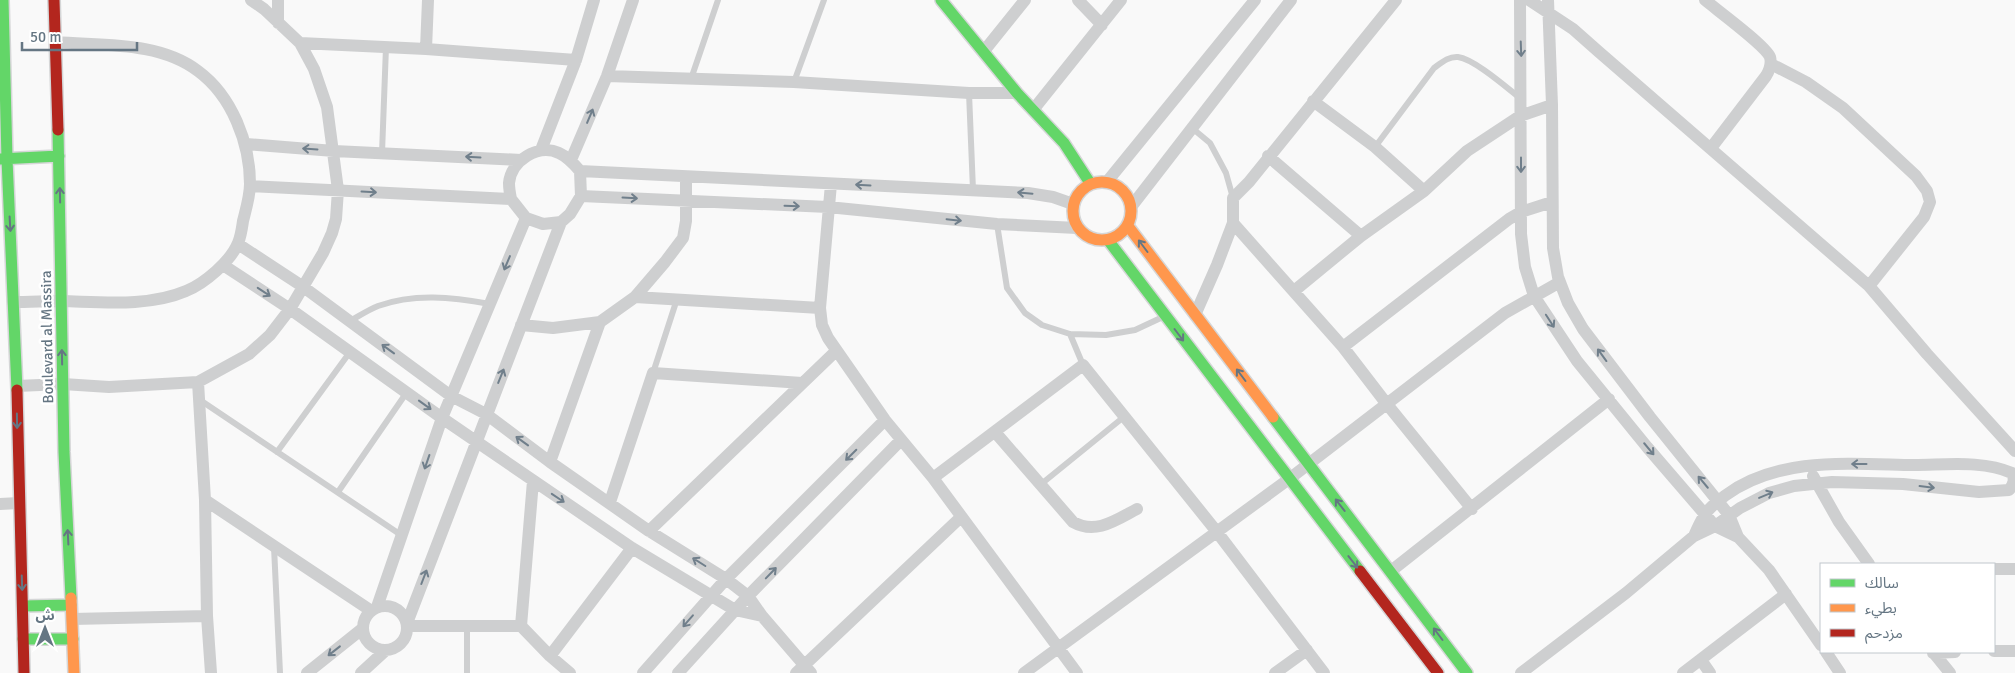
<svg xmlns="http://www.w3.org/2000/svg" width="2015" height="673" font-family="Signika,'Noto Sans Arabic',sans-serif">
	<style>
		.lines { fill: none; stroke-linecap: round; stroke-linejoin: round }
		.fast-casing { stroke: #d5d6d7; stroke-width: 14 }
		.slow-casing { stroke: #d5d6d7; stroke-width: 14 }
		.jam-casing { stroke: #d5d6d7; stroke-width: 14 }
		.lane { stroke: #cecfd0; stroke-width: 6 }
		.street { stroke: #cecfd0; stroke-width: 12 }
		.fast { stroke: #63d668; stroke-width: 11 }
		.slow { stroke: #ff974d; stroke-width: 11 }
		.jam { stroke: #b3261e; stroke-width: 11 }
		.oneway { stroke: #707f8b }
		.oneway2 { stroke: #657683 }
		.labels { text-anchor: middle; stroke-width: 5; stroke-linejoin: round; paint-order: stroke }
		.street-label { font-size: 15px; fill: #657683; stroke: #fff }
	</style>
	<rect width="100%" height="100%" fill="#f9f9f9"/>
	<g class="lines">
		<g class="fast-casing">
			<path id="fast" d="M3 0 7 159 17 390
				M941 0 1017 93 1064 143 1090 183
				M58 130 64 452 71 598
				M0 159 59 156
				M1108 240 1360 571
				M1273 417 1467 673
				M23 606 71 605
				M23 639H73"/>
		</g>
		<g class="slow-casing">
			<path id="slow" d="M1073 211a29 29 0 1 1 58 0a29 29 0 1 1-58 0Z
				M1128 226 1273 417
				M71 598 74 673"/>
		</g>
		<g class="jam-casing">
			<path id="jam" d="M54 0 58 130
				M17 390 24 673
				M1360 571 1438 673"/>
		</g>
		<path class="lane" d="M691 79 718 0
			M794 82 824 0
			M969 93 973 190
			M1192 128 1210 143 1226 173 1233 198
			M1375 147 1434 68C1441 63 1449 56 1458 57 1474 59 1506 87 1520 98
			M382 153 386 47
			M997 224 1007 288 1025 313 1042 325 1070 334 1106 335 1135 330 1165 316
			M350 321C359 316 368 310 378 306 414 293 452 297 490 304
			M1070 334 1083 365
			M653 373 677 299
			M200 400 401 535
			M277 452 350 352
			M1040 485 1125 416
			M338 492 407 392
			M274 547 280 673
			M467 673V625"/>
		<path class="street" d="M251 0 264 9 300 43 426 49 576 60
			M1078 0 1102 25
			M1520 0 1521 234 1525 267 1534 296 1577 361 1647 447 1715 526 1738 537 1769 570 1821 645
			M1529 0 1573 29 1599 52 1869 286 1927 354 2015 451
			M1548 0 1552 105 1553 248 1558 277 1568 303 1583 329 1650 417 1729 515 1738 537
			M1705 0C1717 10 1766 46 1770 57 1772 64 1769 71 1766 76L1711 148
			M278 23V0
			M426 49 428 0
			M984 51 1025 0
			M1771 64 1806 82 1843 108 1916 176 1927 191 1930 202 1924 217 1869 286
			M607 76 794 82 969 93H1017
			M1313 101 1375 147 1424 191
			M1033 110 1121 0
			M246 144 334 151 521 160
			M541 150 576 60 594 0
			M1268 156 1361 236
			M571 160 607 76 633 0
			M580 171 1028 193 1053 197 1073 204
			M1106 183 1255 0
			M831 184 820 308 822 325 828 338 885 420 933 478 1077 673
			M250 186 511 199 526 218 543 224 561 222 570 214 581 196 580 171C574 164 568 157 559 153 538 143 511 161 509 183 509 188 510 194 511 199
			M581 196 828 207 997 224 1077 228
			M1131 207 1291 0
			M1233 223 1343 347 1386 403 1472 509
			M238 244 302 286 451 396 486 414 550 462 649 531 726 579 748 596 762 616 811 673
			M223 265 290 309 442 418 632 548 735 610 762 616
			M1294 291 1361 236 1424 191 1467 151 1520 116 1552 105
			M635 297 820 308
			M13 302C30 302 46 301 62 301 102 302 149 307 186 291 204 284 231 261 238 243 241 236 242 228 243 221 246 209 250 196 250 184 250 143 232 96 198 71 159 41 102 46 56 42
			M1195 315 1217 265 1233 223V198L1249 182 1396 0
			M521 325 553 328 600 322 635 297 665 262 683 238 686 221V177
			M1343 347 1509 219 1521 212 1552 202
			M198 382 205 500 207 616 211 673
			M17 386 63 384 109 387 198 382 249 354 270 335 290 309 323 253 332 233 336 219 338 190 327 107 314 69 300 43
			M995 432 1073 522C1096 535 1116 520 1137 509
			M550 462 600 322
			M1813 476 1839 522 1869 564
			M933 478 1083 365 1217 532 1324 673
			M205 500 370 610
			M610 502 653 373 802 383
			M0 504 19 503
			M649 531 836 351
			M1994 569H2015
			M1391 571 1609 399
			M363 628a22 22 0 1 1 44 0a22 22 0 1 1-44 0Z
			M377 607 442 418 526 218
			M72 619 207 616
			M407 623 561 222
			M407 626H521L533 481
			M521 626 550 656 570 673
			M1994 651H2015
			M1826 652 1840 673
			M1933 652 1950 673
			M1933 653 1955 652
			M550 656 632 548
			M1701 660 1710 673
			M307 673 362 629
			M361 673 386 650
			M643 673 726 579 885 420
			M678 673 748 596 900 441
			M796 673 961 517
			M1024 673 1289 479 1505 313 1560 282
			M1275 673 1307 650
			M1521 673 1626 593 1694 536 1715 526 1740 508 1769 493 1794 486 1832 482 1903 484 1979 492 2009 490C2014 484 2015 479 2012 473 1983 460 1945 465 1914 465 1852 464 1779 456 1726 495 1718 501 1709 507 1704 516 1700 522 1697 529 1694 536
			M1683 673 1786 594"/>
		<use href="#fast" class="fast"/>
		<use href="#slow" class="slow"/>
		<use href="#jam" class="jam"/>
	</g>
	<defs><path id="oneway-shaft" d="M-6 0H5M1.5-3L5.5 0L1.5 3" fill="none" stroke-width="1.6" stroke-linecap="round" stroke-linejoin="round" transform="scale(1.25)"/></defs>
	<g class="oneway">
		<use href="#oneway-shaft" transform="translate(1521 49) rotate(88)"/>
		<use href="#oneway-shaft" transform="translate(590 116) rotate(-67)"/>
		<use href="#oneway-shaft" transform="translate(310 149) rotate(-176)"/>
		<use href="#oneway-shaft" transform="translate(473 157) rotate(-177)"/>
		<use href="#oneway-shaft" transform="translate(1521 165) rotate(90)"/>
		<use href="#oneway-shaft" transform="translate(863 185) rotate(-177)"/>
		<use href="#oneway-shaft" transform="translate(369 192) rotate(3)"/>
		<use href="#oneway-shaft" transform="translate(1025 193) rotate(-175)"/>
		<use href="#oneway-shaft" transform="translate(630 198) rotate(3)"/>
		<use href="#oneway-shaft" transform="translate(792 206) rotate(2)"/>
		<use href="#oneway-shaft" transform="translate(954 220) rotate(6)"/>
		<use href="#oneway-shaft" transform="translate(507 263) rotate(113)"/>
		<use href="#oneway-shaft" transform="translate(264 292) rotate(33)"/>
		<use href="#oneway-shaft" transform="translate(1550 321) rotate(57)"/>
		<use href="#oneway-shaft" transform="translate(388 349) rotate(-144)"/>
		<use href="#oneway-shaft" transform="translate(1602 355) rotate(-126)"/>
		<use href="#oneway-shaft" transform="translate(501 376) rotate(-68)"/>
		<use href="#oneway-shaft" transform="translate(425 405) rotate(36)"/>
		<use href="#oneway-shaft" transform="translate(522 441) rotate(-144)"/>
		<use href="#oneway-shaft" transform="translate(1649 449) rotate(50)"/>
		<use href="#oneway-shaft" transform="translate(851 455) rotate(135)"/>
		<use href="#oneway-shaft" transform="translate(427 462) rotate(109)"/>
		<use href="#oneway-shaft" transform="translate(1859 464) rotate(180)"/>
		<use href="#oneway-shaft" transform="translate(1703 482) rotate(-130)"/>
		<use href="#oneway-shaft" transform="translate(1927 487) rotate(7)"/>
		<use href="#oneway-shaft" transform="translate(1766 495) rotate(-23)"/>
		<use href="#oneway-shaft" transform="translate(558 498) rotate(34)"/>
		<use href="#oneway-shaft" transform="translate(699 562) rotate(-148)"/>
		<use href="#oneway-shaft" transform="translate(771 573) rotate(-46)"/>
		<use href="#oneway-shaft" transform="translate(424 577) rotate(-69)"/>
		<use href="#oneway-shaft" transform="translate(688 621) rotate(131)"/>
		<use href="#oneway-shaft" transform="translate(334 651) rotate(142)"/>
	</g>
	<g class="oneway2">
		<use href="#oneway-shaft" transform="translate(60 195) rotate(-91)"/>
		<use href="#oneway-shaft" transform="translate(10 224) rotate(87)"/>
		<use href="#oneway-shaft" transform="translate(1143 246) rotate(-127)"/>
		<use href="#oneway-shaft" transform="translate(1179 335) rotate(53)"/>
		<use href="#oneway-shaft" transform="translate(62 357) rotate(-91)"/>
		<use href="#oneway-shaft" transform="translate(1241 375) rotate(-127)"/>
		<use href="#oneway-shaft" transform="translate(17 421) rotate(89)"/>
		<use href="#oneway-shaft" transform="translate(1340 505) rotate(-128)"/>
		<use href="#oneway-shaft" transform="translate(68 537) rotate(-93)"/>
		<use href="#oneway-shaft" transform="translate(1353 562) rotate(52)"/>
		<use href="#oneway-shaft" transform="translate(22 583) rotate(88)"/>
		<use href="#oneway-shaft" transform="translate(1438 634) rotate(-127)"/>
	</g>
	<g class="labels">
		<g class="street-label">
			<text transform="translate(47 337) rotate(-91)" y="5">Boulevard al Massira</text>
		</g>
	</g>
	<rect x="1820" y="563" width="175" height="90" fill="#ffffff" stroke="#c1c8cd"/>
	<rect x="1830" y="579" width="25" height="8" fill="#63d668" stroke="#c1c8cd"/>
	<text x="1865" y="588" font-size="15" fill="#657683">سالك</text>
	<rect x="1830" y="604" width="25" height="8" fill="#ff974d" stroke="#c1c8cd"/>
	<text x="1865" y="613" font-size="15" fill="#657683">بطيء</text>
	<rect x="1830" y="629" width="25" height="8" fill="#b3261e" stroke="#c1c8cd"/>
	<text x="1865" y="638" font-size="15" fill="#657683">مزدحم</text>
	<g transform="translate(45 628)" stroke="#ffffff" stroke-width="4" paint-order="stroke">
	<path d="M0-4L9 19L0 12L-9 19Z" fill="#657683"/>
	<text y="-8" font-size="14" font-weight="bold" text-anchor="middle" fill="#657683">ش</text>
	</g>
	<path d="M22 42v8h115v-8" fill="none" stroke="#657683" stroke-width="2.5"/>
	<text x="30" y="42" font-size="15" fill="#657683" stroke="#ffffff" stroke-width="4" paint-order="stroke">50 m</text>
</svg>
